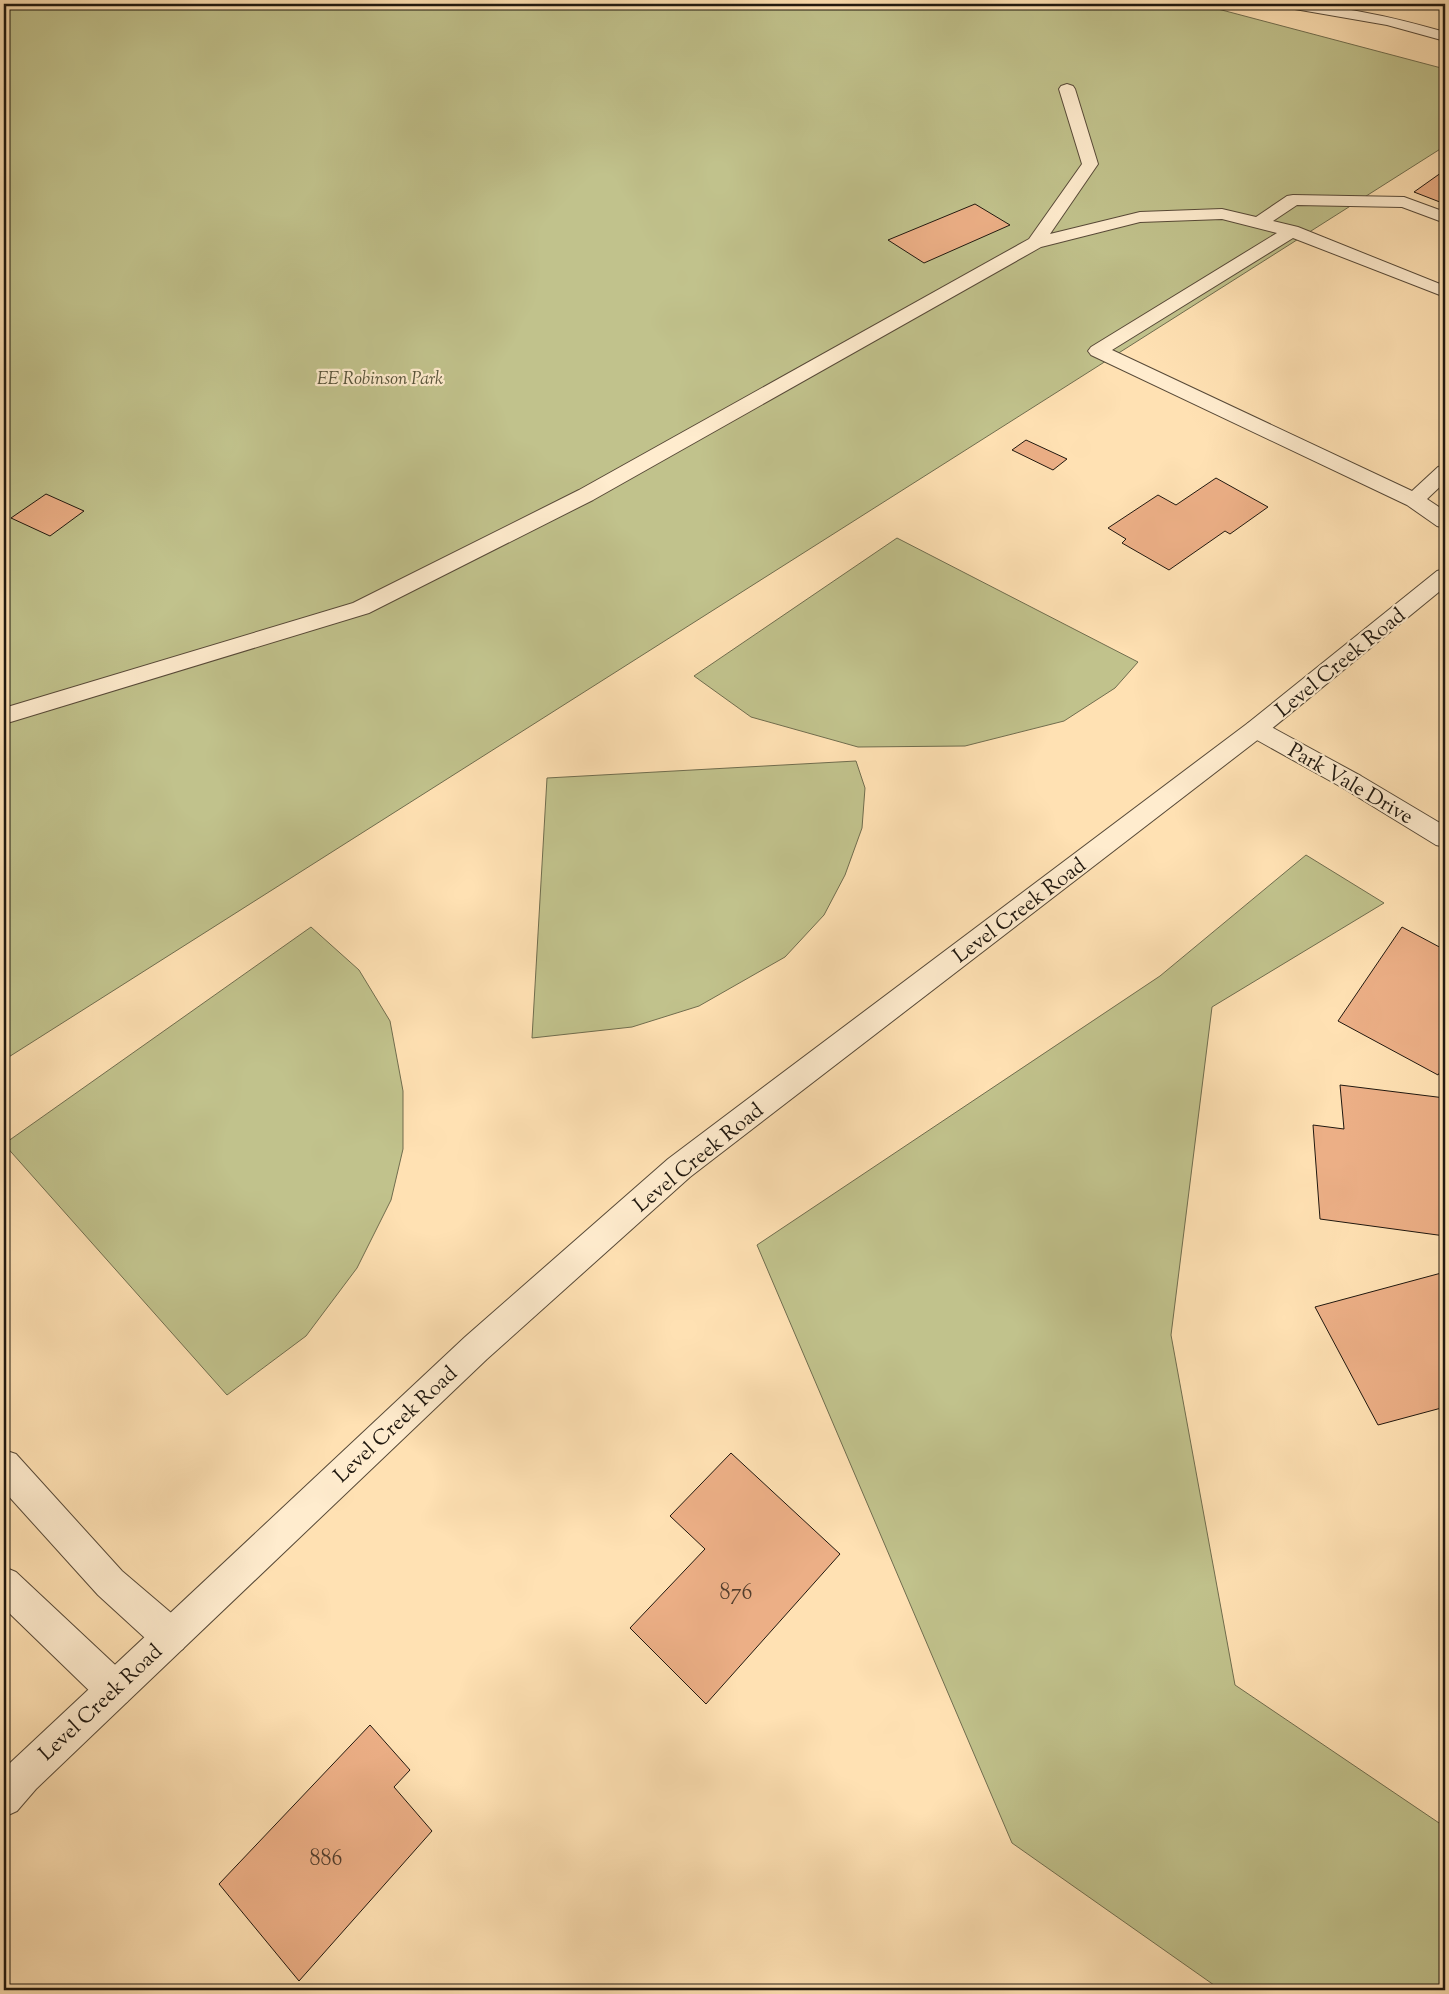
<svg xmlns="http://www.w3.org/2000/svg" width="1449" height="1994" font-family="'Sorts Mill Goudy',serif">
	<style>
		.green { fill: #c1c28c; stroke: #706d4e }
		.building { fill: #ecaf86; stroke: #20180f }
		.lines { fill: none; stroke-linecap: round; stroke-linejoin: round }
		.service-casing { stroke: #584a38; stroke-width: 2 }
		.minor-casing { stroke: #584a38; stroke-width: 2 }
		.tertiary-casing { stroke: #584a38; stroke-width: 2 }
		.service { fill: #ffecce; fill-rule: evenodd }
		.minor { fill: #ffecce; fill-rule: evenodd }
		.tertiary { fill: #ffecce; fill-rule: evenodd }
		.labels { text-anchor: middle; stroke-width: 4.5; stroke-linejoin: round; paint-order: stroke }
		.far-park-label { font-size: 18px; font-style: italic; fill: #58543b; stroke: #ffecce }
		.street-label { font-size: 21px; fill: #20180f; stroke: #ffecce }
		.near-number-label { font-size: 22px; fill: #533e2d }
	</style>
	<rect width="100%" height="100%" fill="#ffe1b3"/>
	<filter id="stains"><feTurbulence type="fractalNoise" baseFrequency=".004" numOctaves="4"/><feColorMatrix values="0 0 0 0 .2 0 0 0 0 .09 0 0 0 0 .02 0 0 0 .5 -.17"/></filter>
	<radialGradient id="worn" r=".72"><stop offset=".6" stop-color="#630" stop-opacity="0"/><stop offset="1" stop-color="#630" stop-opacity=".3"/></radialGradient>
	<path class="green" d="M4 4H1199L1445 69V146L4 1060Z
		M897 538 1138 662 1115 688 1064 721 965 746 858 747 751 717 694 676Z
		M856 761 865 788 862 828 845 875 824 915 785 957 699 1006 632 1027 532 1038 547 778Z
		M1306 855 1384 903 1212 1007 1171 1335 1235 1685 1445 1827V1990H1221L1012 1843 757 1245 1160 976Z
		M311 927 359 970 390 1021 403 1091V1149L391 1200 357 1268 306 1336 227 1395 4 1144Z"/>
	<path class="building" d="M1445 170V204L1414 192Z
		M975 204 1010 225 924 263 888 240Z
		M1026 440 1067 459 1053 470 1012 450Z
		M1216 478 1268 507 1230 534 1225 531 1169 570 1122 543 1126 539 1108 528 1158 495 1176 505Z
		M46 494 84 511 50 536 11 518Z
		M1402 927 1445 950V1064L1438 1075 1338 1021Z
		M1340 1085 1445 1098V1236L1320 1219 1313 1125 1344 1129Z
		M1445 1272V1407L1378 1425 1315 1307Z
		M731 1453 840 1554 706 1704 630 1628 705 1549 670 1516Z
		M370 1725 410 1770 394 1787 432 1831 299 1981 219 1884Z"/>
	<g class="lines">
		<g class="service-casing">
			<path id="service" d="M1067 84 1073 86 1075 89 1098 164 1050 234 1140 212 1222 209 1256 217 1287 196 1293 195 1404 197 1445 212V223L1402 207 1297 205 1273 221 1298 227 1445 286V297L1293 238 1112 350 1412 491 1438 467 1445 465V482L1427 499 1445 511V528L1437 526 1407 505 1091 355 1088 351 1091 347 1277 233 1222 219 1140 222 1041 247 593 500 369 613 4 724V708L353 603 579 490 1029 239 1082 164 1059 89 1061 86Z"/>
		</g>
		<g class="minor-casing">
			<path id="minor" d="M1282 4C1338 4 1392 17 1445 32V41L1387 25 1289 8 1284 7Z
				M1256 721 1264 723 1361 776 1445 826V847L1436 845 1343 788 1248 735 1244 729 1248 723Z
				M4 1450 16 1454 122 1571 183 1623 188 1636 183 1649 170 1654 157 1649 98 1595 4 1491Z
				M4 1567 16 1572 127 1676 132 1689 127 1702 114 1707 101 1702 4 1608Z"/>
		</g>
		<g class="tertiary-casing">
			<path id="tertiary" d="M1445 569V587L1264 735 690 1177 487 1359 127 1702 36 1789 17 1811 4 1817V1770L10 1763 465 1337 668 1159 1248 723 1437 571Z"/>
		</g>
		<use href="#service" class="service"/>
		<use href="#minor" class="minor"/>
		<use href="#tertiary" class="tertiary"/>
	</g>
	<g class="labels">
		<g class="far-park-label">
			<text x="380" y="384">EE Robinson Park</text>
		</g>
		<g class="street-label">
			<text transform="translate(1340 662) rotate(-39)" y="7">Level Creek Road</text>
			<text transform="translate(1351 783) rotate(30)" y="7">Park Vale Drive</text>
			<text transform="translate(1019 910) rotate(-37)" y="7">Level Creek Road</text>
			<text transform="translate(698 1157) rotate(-39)" y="7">Level Creek Road</text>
			<text transform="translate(395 1424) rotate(-43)" y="7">Level Creek Road</text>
			<text transform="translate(100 1702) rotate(-43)" y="7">Level Creek Road</text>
		</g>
		<g class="near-number-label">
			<text x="736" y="1599">876</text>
			<text x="326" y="1865">886</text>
		</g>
	</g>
	<rect width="1449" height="1994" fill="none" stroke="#ffe1b3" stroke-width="20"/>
	<rect x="5" y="5" width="1439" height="1984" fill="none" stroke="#20180f" stroke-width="2.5"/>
	<rect x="10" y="10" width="1429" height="1974" fill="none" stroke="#20180f"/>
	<rect width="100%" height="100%" filter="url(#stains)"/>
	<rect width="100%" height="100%" fill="url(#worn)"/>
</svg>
